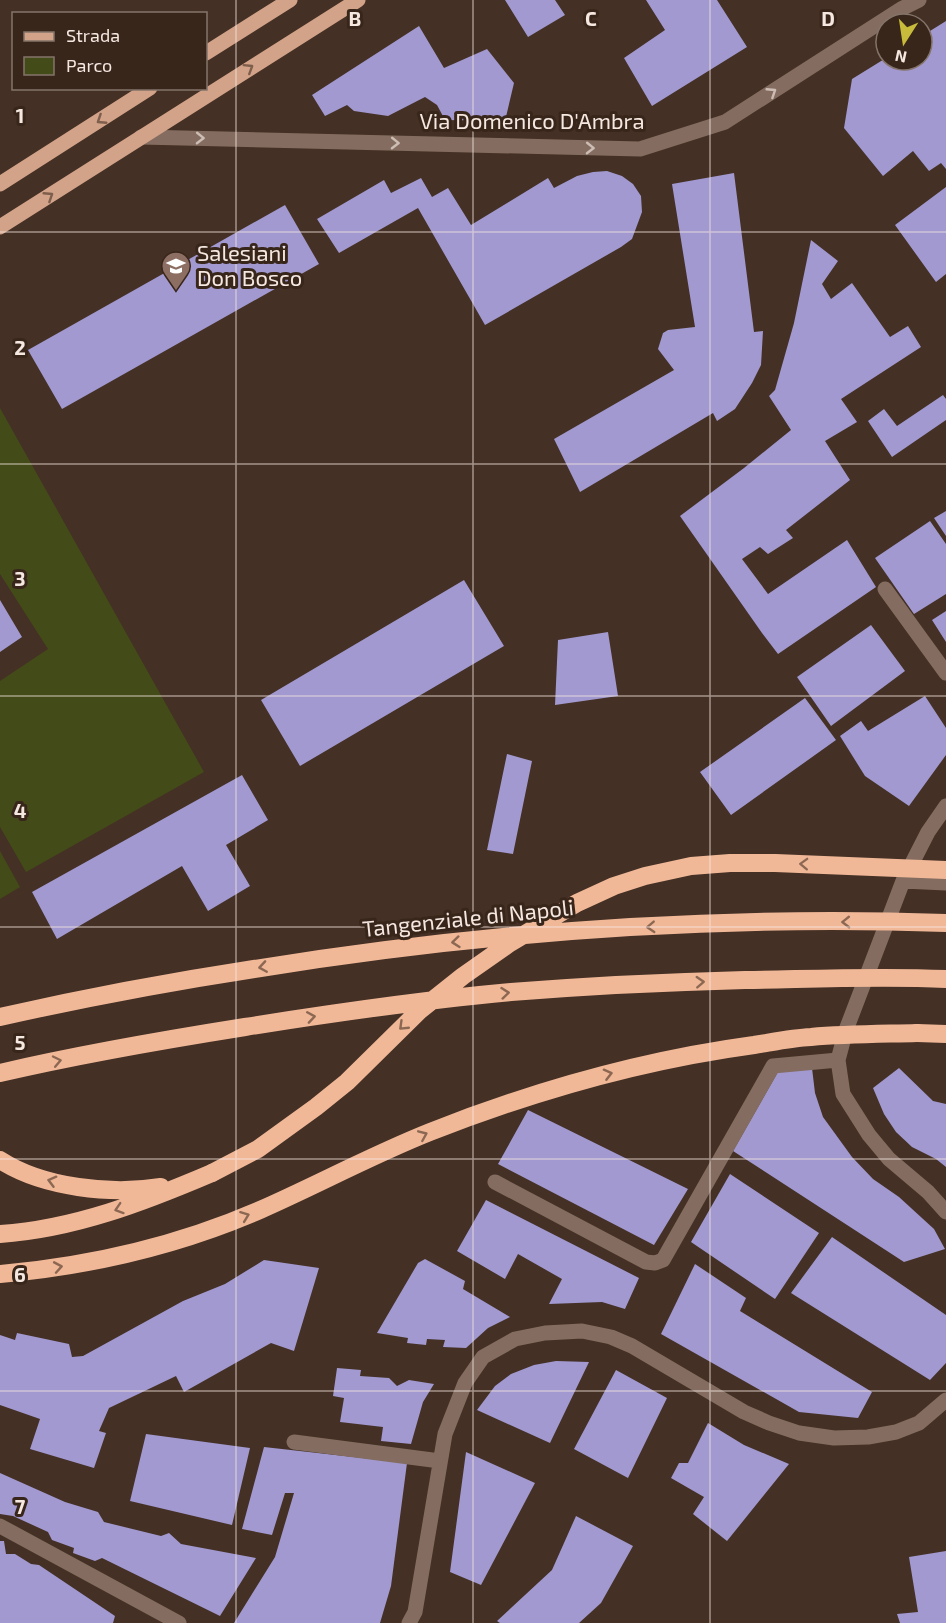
<svg xmlns="http://www.w3.org/2000/svg" width="946" height="1623" font-family="'Exo 2',sans-serif">
	<style>
		.green { fill: #434b18 }
		.building { fill: #a199d0 }
		.lines { fill: none; stroke-linecap: round; stroke-linejoin: round }
		.minor { stroke: #846d60; stroke-width: 15 }
		.major { stroke: #d3a389; stroke-width: 15 }
		.highway { stroke: #f1b898; stroke-width: 18 }
		.highway-bridge { stroke: #f1b898; stroke-width: 18 }
		.oneway { stroke: #7e5e4c }
		.oneway2 { stroke: #cdbdb4 }
		.oneway3 { stroke: #8c6853 }
		.grid { fill: none; stroke: #f5e8e1; stroke-width: 1.5; stroke-opacity: 0.55 }
		.labels { text-anchor: middle; stroke-width: 6; stroke-linejoin: round; paint-order: stroke }
		.street-label { font-size: 22px; fill: #f5e8e1; stroke: #39261b }
		.poi-label { font-size: 22px; fill: #f5e8e1; stroke: #39261b; text-anchor: start }
		.grid-label { font-size: 20px; text-anchor: middle; font-weight: bold; fill: #f5e8e1; stroke: #39261b; stroke-width: 6; stroke-linejoin: round; paint-order: stroke }
	</style>
	<rect width="100%" height="100%" fill="#443025"/>
	<path class="green" d="M0 408 204 772 26 872 0 827V681L48 649 0 574Z
		M0 851 20 887 0 899Z"/>
	<path class="building" d="M505 0H555L565 15 528 37Z
		M646 0H717L747 47 652 106 624 58 665 30Z
		M946 21V169L941 163 929 171 913 151 883 176 844 128 852 79 886 58V60H922V36Z
		M419 26 444 68 487 49 514 83 505 121 445 120 437 105 425 97 388 116 354 111 347 105 325 116 312 95Z
		M607 171 622 176 633 184 641 196 642 212 632 239 621 247 485 325 418 208 339 253 317 219 384 180 391 193 421 178 432 197 448 188 471 225 548 178 554 188 577 176 593 172Z
		M734 173 754 332 763 331 761 365 752 383 735 409 717 421 713 413 580 492 554 439 674 370 658 349 663 333 668 330 695 327 672 184Z
		M946 187V274L936 282 895 225Z
		M285 205 319 264 62 409 28 350Z
		M811 240 838 261 822 284 831 299 852 283 890 337 908 326 921 347 841 399 857 422 825 441 850 480 786 530 793 538 768 554 760 547 742 559 768 594 847 540 876 587 778 654 762 633 680 516 744 468 791 430 769 396 775 390 794 323Z
		M943 395 946 399V420L892 457 868 421 884 409 897 426Z
		M946 511V536L934 518Z
		M930 521 946 544V594L914 614 875 558Z
		M464 580 504 646 300 766 261 700Z
		M0 600 22 637 0 652Z
		M946 611V642L932 620Z
		M871 625 905 671 831 726 797 677Z
		M608 632 618 696 555 705 558 640Z
		M925 696 946 728V755L909 806 865 776 840 736 861 721 868 731Z
		M805 698 836 740 731 815 700 772Z
		M507 754 532 761 513 854 487 850Z
		M242 775 268 820 226 845 250 886 208 911 182 866 57 939 32 892Z
		M812 1068 815 1093 823 1117 852 1157 873 1179 899 1197 934 1229 945 1249 904 1262 733 1151 779 1070Z
		M899 1068 933 1101 946 1104V1167L936 1159 912 1147 896 1132 884 1114 873 1088Z
		M528 1110 688 1189 654 1245 498 1164Z
		M730 1174 819 1233 775 1299 691 1242Z
		M486 1200 639 1278 625 1309 602 1302 549 1304 562 1279 518 1254 505 1279 457 1251Z
		M832 1237 946 1315V1363L930 1380 791 1293Z
		M425 1259 465 1281 463 1289 510 1317 488 1328 466 1348 443 1347 445 1340 427 1339 426 1345 407 1343 408 1338 377 1333 418 1263Z
		M264 1260 319 1268 294 1351 271 1343 184 1392 176 1376 109 1408 99 1431 106 1433 94 1468 30 1449 40 1419 0 1405V1335L15 1340 17 1333 69 1344 72 1357 83 1356 183 1301 225 1284Z
		M695 1264 746 1298 740 1311 872 1392 858 1418 799 1412 661 1334Z
		M556 1361 589 1362 550 1443 477 1410 495 1386 511 1374 534 1365Z
		M337 1368 361 1370 360 1376 389 1378 397 1386 409 1380 434 1384 423 1402 411 1444 381 1441 383 1427 340 1422 344 1398 333 1396Z
		M616 1370 667 1398 628 1478 574 1449Z
		M708 1423 744 1445 789 1464 727 1541 693 1514 704 1497 671 1478 679 1463H688Z
		M146 1434 250 1448 232 1525 130 1501Z
		M264 1447 407 1463 391 1586 380 1623H234L275 1557 294 1493H285L272 1535 242 1529Z
		M466 1452 535 1483 481 1585 450 1572Z
		M0 1473 65 1502 98 1512 104 1522 161 1536 169 1533 181 1544 256 1558 220 1616 102 1558 95 1561 73 1553 74 1548 52 1540 48 1532 13 1516 0 1514Z
		M576 1516 633 1546 601 1603 579 1623H500L497 1621 552 1570Z
		M0 1541H4L6 1554H15L31 1564 39 1565 115 1616 113 1623H0Z
		M946 1551V1623H900L897 1614 918 1612 909 1557Z"/>
	<g class="lines">
		<path class="minor" d="M141 137 640 149 725 122 901 9 919 0
			M885 589 946 673
			M946 806 928 832 903 881 846 1030 838 1060 843 1094 869 1135 889 1159 928 1192 946 1212
			M903 881 946 883
			M495 1182 646 1262 655 1263 663 1260 773 1066 838 1060
			M294 1442 440 1461
			M0 1526 179 1623
			M409 1623 415 1612 445 1434 465 1383 483 1357 515 1339 545 1333 582 1331 611 1337 632 1346 744 1412 769 1423 799 1433 834 1438 868 1437 896 1432 919 1423 946 1400"/>
		<path class="major" d="M206 53 290 0
			M0 184 150 88
			M0 227 358 0"/>
		<path class="highway" d="M917 1033 946 1034
			M0 1160C43 1188 112 1195 161 1187
			M0 1234C74 1229 144 1202 212 1173"/>
		<path class="highway-bridge" d="M0 1017C84 998 169 982 254 969 482 932 715 915 946 923
			M0 1073C81 1054 163 1040 245 1027 333 1013 422 1000 511 992 588 986 667 982 745 980 812 979 879 976 946 979
			M212 1173 258 1149 316 1107 347 1082 419 1011 463 976 510 943 577 903 614 886 645 876 691 866 730 863H775L946 870
			M0 1274C90 1266 177 1246 260 1210 317 1185 372 1155 430 1132 534 1091 643 1060 754 1045 773 1042 792 1038 811 1037 846 1034 881 1034 917 1033"/>
	</g>
	<defs><path id="oneway-chevron" d="M-2-3.5L2.5 0L-2 3.5" fill="none" stroke-width="1.6" stroke-linecap="round" stroke-linejoin="round" transform="scale(1.5)"/></defs>
	<g class="oneway">
		<use href="#oneway-chevron" transform="translate(249 68) rotate(-32)"/>
		<use href="#oneway-chevron" transform="translate(101 120) rotate(147)"/>
		<use href="#oneway-chevron" transform="translate(49 196) rotate(-33)"/>
	</g>
	<g class="oneway2">
		<use href="#oneway-chevron" transform="translate(772 92) rotate(-33)"/>
		<use href="#oneway-chevron" transform="translate(200 138) rotate(1)"/>
		<use href="#oneway-chevron" transform="translate(395 143) rotate(1)"/>
		<use href="#oneway-chevron" transform="translate(590 148) rotate(1)"/>
	</g>
	<g class="oneway3">
		<use href="#oneway-chevron" transform="translate(804 864) rotate(-178)"/>
		<use href="#oneway-chevron" transform="translate(846 922) rotate(179)"/>
		<use href="#oneway-chevron" transform="translate(651 927) rotate(177)"/>
		<use href="#oneway-chevron" transform="translate(456 942) rotate(174)"/>
		<use href="#oneway-chevron" transform="translate(263 967) rotate(171)"/>
		<use href="#oneway-chevron" transform="translate(700 982) rotate(-3)"/>
		<use href="#oneway-chevron" transform="translate(505 993) rotate(-6)"/>
		<use href="#oneway-chevron" transform="translate(311 1017) rotate(-9)"/>
		<use href="#oneway-chevron" transform="translate(403 1026) rotate(136)"/>
		<use href="#oneway-chevron" transform="translate(57 1061) rotate(-12)"/>
		<use href="#oneway-chevron" transform="translate(608 1074) rotate(-14)"/>
		<use href="#oneway-chevron" transform="translate(423 1135) rotate(-23)"/>
		<use href="#oneway-chevron" transform="translate(52 1181) rotate(-165)"/>
		<use href="#oneway-chevron" transform="translate(119 1209) rotate(162)"/>
		<use href="#oneway-chevron" transform="translate(245 1216) rotate(-21)"/>
		<use href="#oneway-chevron" transform="translate(58 1267) rotate(-10)"/>
	</g>
	<path class="grid" d="M236 0V1623M473 0V1623M710 0V1623M0 232H946M0 464H946M0 696H946M0 927H946M0 1159H946M0 1391H946"/>
	<defs>
		<g id="school-pin" transform="scale(1.5)"><path d="M0 17L-7.5 6A9.5 9.5 0 1 1 7.5 6Z" fill="#8d6e63" stroke="#39261b"/><path d="M0-5L7-2L0 1L-7-2ZM-4 1L0 2.5L4 1V4Q0 6-4 4Z" fill="#fff"/></g>
	</defs>
	<g fill-rule="evenodd">
		<use href="#school-pin" x="176" y="266"/>
	</g>
	<g class="labels">
		<g class="street-label">
			<text x="532" y="129">Via Domenico D'Ambra</text>
			<text transform="translate(468 918) rotate(-6)" y="8">Tangenziale di Napoli</text>
		</g>
		<g class="poi-label">
			<text x="197" y="261">Salesiani<tspan x="197" dy="25">Don Bosco</tspan></text>
		</g>
	</g>
	<g class="grid-label">
		<text x="355" y="26">B</text>
		<text x="591" y="26">C</text>
		<text x="828" y="26">D</text>
		<text x="20" y="123">1</text>
		<text x="20" y="355">2</text>
		<text x="20" y="586">3</text>
		<text x="20" y="818">4</text>
		<text x="20" y="1050">5</text>
		<text x="20" y="1282">6</text>
		<text x="20" y="1514">7</text>
	</g>
	<rect x="12" y="12" width="195" height="78" fill="#39261b" stroke="#84746a" stroke-width="1.5"/>
	<rect x="24" y="32" width="30" height="9" fill="#d3a389" stroke="#84746a" stroke-width="1.5"/>
	<text x="66" y="42" font-size="18" fill="#f5e8e1">Strada</text>
	<rect x="24" y="57" width="30" height="18" fill="#434b18" stroke="#84746a" stroke-width="1.5"/>
	<text x="66" y="72" font-size="18" fill="#f5e8e1">Parco</text>
	<g transform="translate(904 42) rotate(192)"><circle r="28" fill="#39261b" stroke="#84746a" stroke-width="1.5"/>
	<path d="M0-4.5L10 22L0 15L-10 22Z" fill="#c8bb3b"/>
	<text y="-9" font-size="16" font-weight="bold" text-anchor="middle" fill="#f5e8e1">N</text>
	</g>
</svg>
